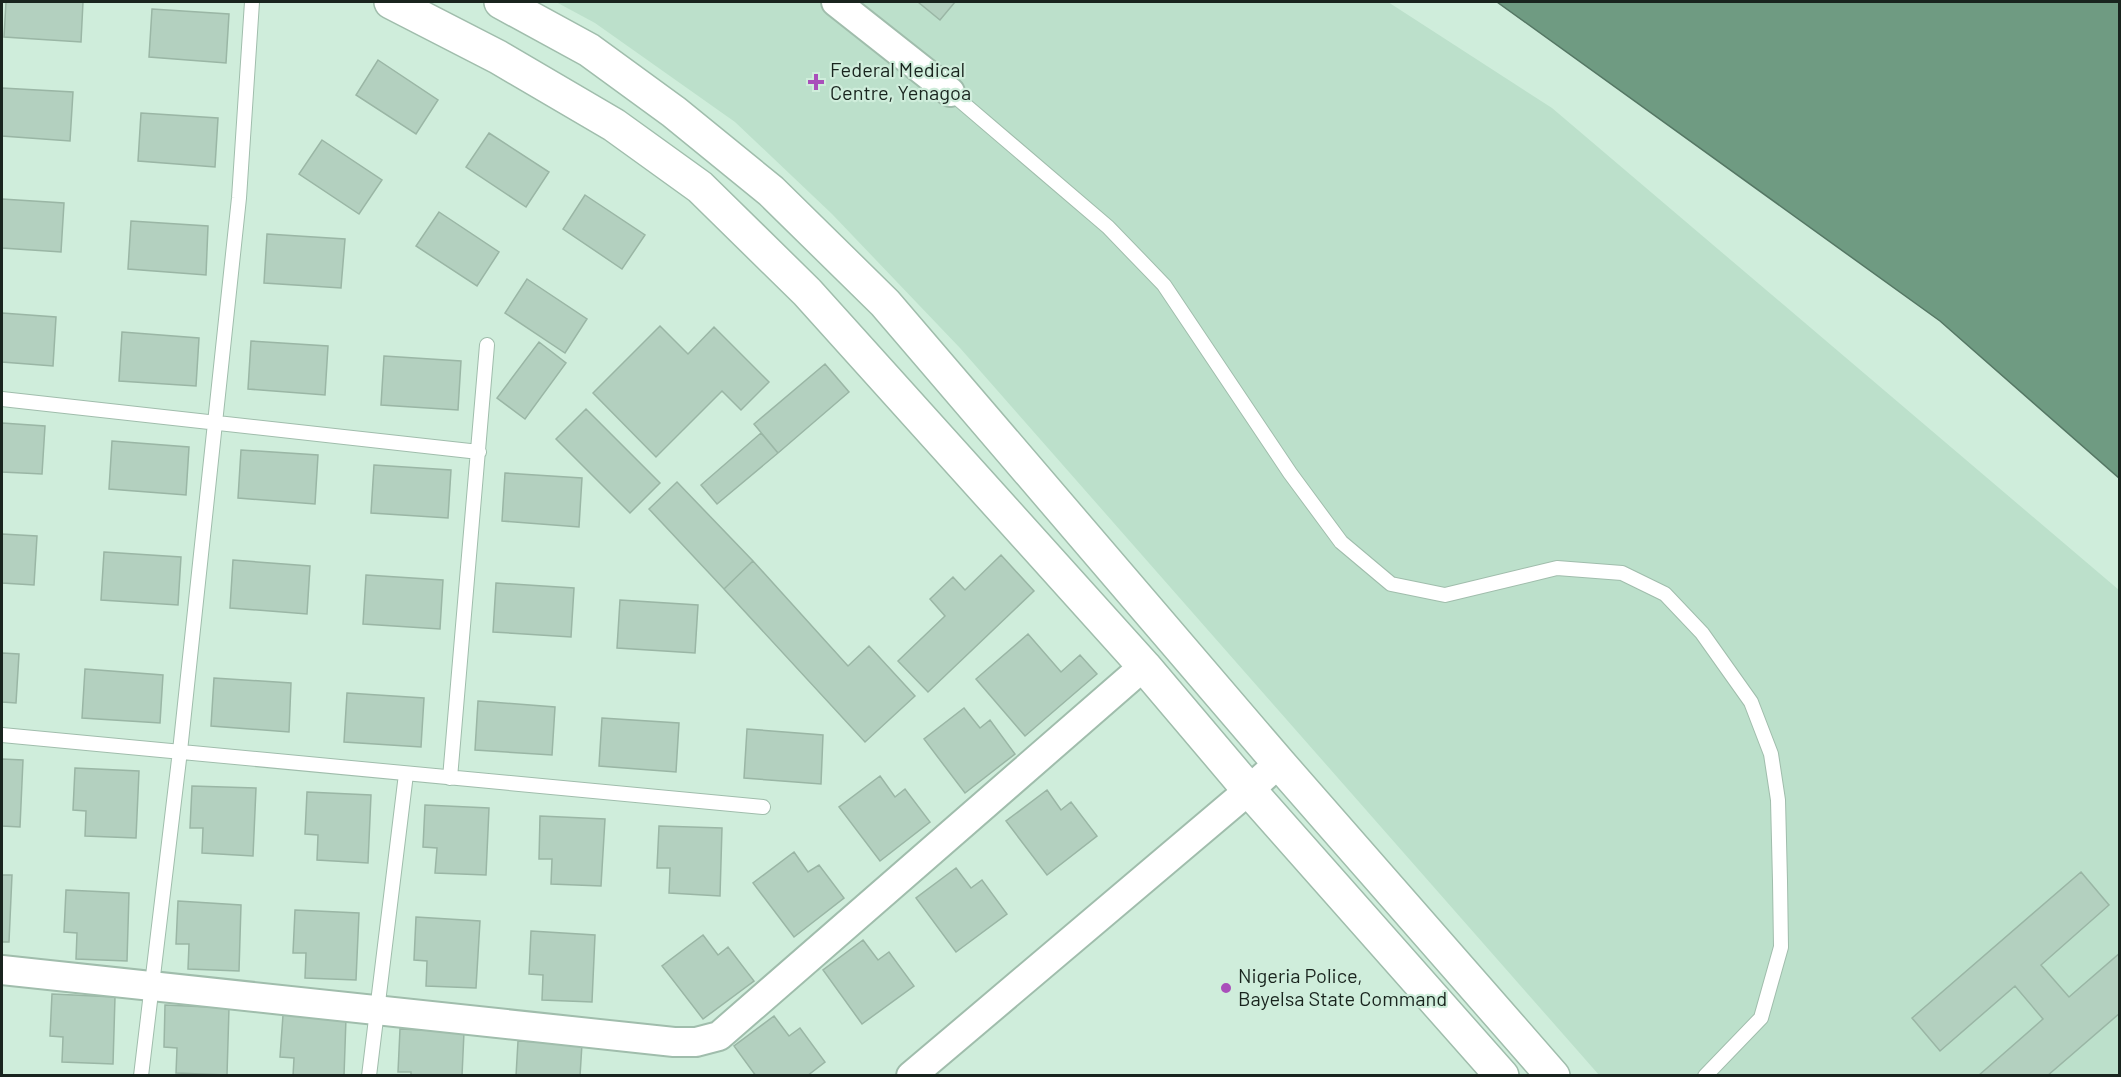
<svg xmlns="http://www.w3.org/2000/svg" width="2121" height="1077" font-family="Barlow,sans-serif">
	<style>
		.built { fill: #bce0cb }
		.water { fill: #6f9b82; stroke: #557764; stroke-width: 1.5 }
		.building { fill: #b3d0bf; stroke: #9ab6a5; stroke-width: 1.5 }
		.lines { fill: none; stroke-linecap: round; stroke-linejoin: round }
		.service-casing { stroke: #a0bdac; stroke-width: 16 }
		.minor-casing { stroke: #a0bdac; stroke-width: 32 }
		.tertiary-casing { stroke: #a0bdac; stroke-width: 36 }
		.service { stroke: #fff; stroke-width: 14 }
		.minor { stroke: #fff; stroke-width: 28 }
		.tertiary { stroke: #fff; stroke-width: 33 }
		.poi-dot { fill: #a94fba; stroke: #cfeddb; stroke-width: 2 }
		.labels { text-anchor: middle; stroke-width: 4.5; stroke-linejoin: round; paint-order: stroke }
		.poi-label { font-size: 20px; fill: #19241e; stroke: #cfeddb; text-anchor: start }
	</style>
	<rect width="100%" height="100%" fill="#cfeddb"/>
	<path class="built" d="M556 2H1388L1552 108 2119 590V1075H1599L960 348 832 214 735 122 595 23Z"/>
	<path class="water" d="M1497 2H2119V478L1940 321Z"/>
	<path class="building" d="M6 2H83L81 42 4 37Z
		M918 2H955L940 20Z
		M152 9 229 14 226 63 149 57Z
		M378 60 438 100 416 134 356 95Z
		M2 88 73 92 70 141 2 136Z
		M141 113 218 118 215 167 138 161Z
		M489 133 549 172 526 207 466 167Z
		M322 140 382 180 359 214 299 174Z
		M585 195 645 235 622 269 563 229Z
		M2 199 64 203 61 252 2 248Z
		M439 212 499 252 477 286 416 246Z
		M131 221 208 226 206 275 128 269Z
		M267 234 345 239 341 288 264 283Z
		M527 279 587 319 565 353 505 313Z
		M2 313 56 317 53 366 2 362Z
		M660 326 688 354 714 327 769 382 741 410 722 391 656 457 593 393Z
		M122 332 199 338 196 386 119 381Z
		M251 341 328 346 325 395 248 389Z
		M539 342 566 363 525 419 497 398Z
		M384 356 461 361 458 410 381 405Z
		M825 364 849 392 778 453 754 424Z
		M586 409 660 483 630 513 556 439Z
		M2 423 45 426 42 474 2 472Z
		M761 433 778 453 717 504 701 485Z
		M112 441 189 447 186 495 109 489Z
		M241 450 318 455 315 504 238 498Z
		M374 465 451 470 448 518 371 513Z
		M505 473 582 478 579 527 502 521Z
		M677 482 753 561 724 589 649 509Z
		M2 534 37 536 34 585 2 583Z
		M104 552 181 557 178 605 101 600Z
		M1001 555 1034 591 928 692 898 661 945 616 930 599 953 577 965 590Z
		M233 560 310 566 307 614 230 608Z
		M753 561 848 666 869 646 915 696 865 742 724 589Z
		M366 575 443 580 440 629 363 624Z
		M496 583 574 588 571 637 493 632Z
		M620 600 698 605 695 653 617 648Z
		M1028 634 1061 672 1080 655 1097 674 1025 736 976 679Z
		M2 653 19 654 16 703 2 702Z
		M85 669 163 675 160 723 82 718Z
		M214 678 291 683 289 732 211 726Z
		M347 693 424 698 421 747 344 742Z
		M478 701 555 707 552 755 475 750Z
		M964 708 980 728 990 720 1015 754 965 793 924 739Z
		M602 718 679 723 676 772 599 766Z
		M747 729 823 735 821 784 744 778Z
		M2 759 23 760 20 827 2 826Z
		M75 768 139 771 136 838 85 836 86 811 73 810Z
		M880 776 895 797 905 789 930 822 880 861 839 807Z
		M192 786 256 788 253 856 202 853 203 828H190Z
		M1047 790 1061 810 1071 802 1097 836 1047 875 1006 821Z
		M307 792 371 795 368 863 317 860 318 835 305 834Z
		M425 805 489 808 486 875 435 873 437 848 423 847Z
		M540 816 605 819 601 886 551 884 552 859H539Z
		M659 826 722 828 720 896 669 893 670 868H657Z
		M794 852 808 872 819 865 844 898 794 937 753 883Z
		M956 868 971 888 982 880 1007 914 956 952 916 898Z
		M2081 872 2109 905 2041 965 2069 997 2120 953V1013L2047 1076H1978L2043 1019 2015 986 1940 1051 1912 1018Z
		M2 875H12L9 942H2Z
		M66 890 129 893 127 961 76 959 77 933 64 932Z
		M178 901 241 905 239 971 188 969 189 944H176Z
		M295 910 359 913 356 980 305 978 306 953H293Z
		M416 917 480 921 476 988 426 986 427 961 414 960Z
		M531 931 595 935 592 1002 542 1000 543 975 529 974Z
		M703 935 718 955 728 947 754 981 703 1019 662 966Z
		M863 940 878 960 889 952 914 986 862 1024 823 970Z
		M52 994 115 997 113 1064 62 1062 63 1037 50 1036Z
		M165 1005 229 1008 227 1075 176 1073 177 1048 164 1047Z
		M283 1015 346 1018 344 1076H293L294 1058 280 1057Z
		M774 1016 789 1036 800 1028 825 1062 807 1076H756L734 1046Z
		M400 1029 464 1032 462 1076H411V1072H398Z
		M518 1041 582 1044 580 1076H516Z"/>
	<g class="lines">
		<g class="service-casing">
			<path id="service" d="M950 92 1108 227 1164 285 1290 473 1341 542 1391 584 1445 595 1557 568 1622 573 1665 594 1702 633 1751 702 1771 754 1778 800 1780 881 1781 947 1761 1018 1705 1076
				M2 399 479 452
				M2 735 763 807
				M450 778 487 345
				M141 1076 180 751 239 198 252 2
				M369 1076 406 774"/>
		</g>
		<g class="minor-casing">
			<path id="minor" d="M836 2 950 92
				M2 970 674 1042H696L719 1036 1144 666
				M911 1076 1249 790 1279 763"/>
		</g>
		<g class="tertiary-casing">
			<path id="tertiary" d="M391 2 498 57 614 125 700 187 807 292 1144 666 1249 790 1502 1076
				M501 2 589 50 674 112 771 191 885 303 1279 763 1553 1076"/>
		</g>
		<use href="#service" class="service"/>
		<use href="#minor" class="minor"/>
		<use href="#tertiary" class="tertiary"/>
	</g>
	<g class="poi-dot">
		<path d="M813 73h6v6h6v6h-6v6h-6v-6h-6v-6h6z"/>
		<circle cx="1226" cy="988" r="6"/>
	</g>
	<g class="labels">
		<g class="poi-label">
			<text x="830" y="77">Federal Medical<tspan x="830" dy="23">Centre, Yenagoa</tspan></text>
			<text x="1238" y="983">Nigeria Police,<tspan x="1238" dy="23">Bayelsa State Command</tspan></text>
		</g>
	</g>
	<rect width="2121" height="1077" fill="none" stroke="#19241e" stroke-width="6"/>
</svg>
